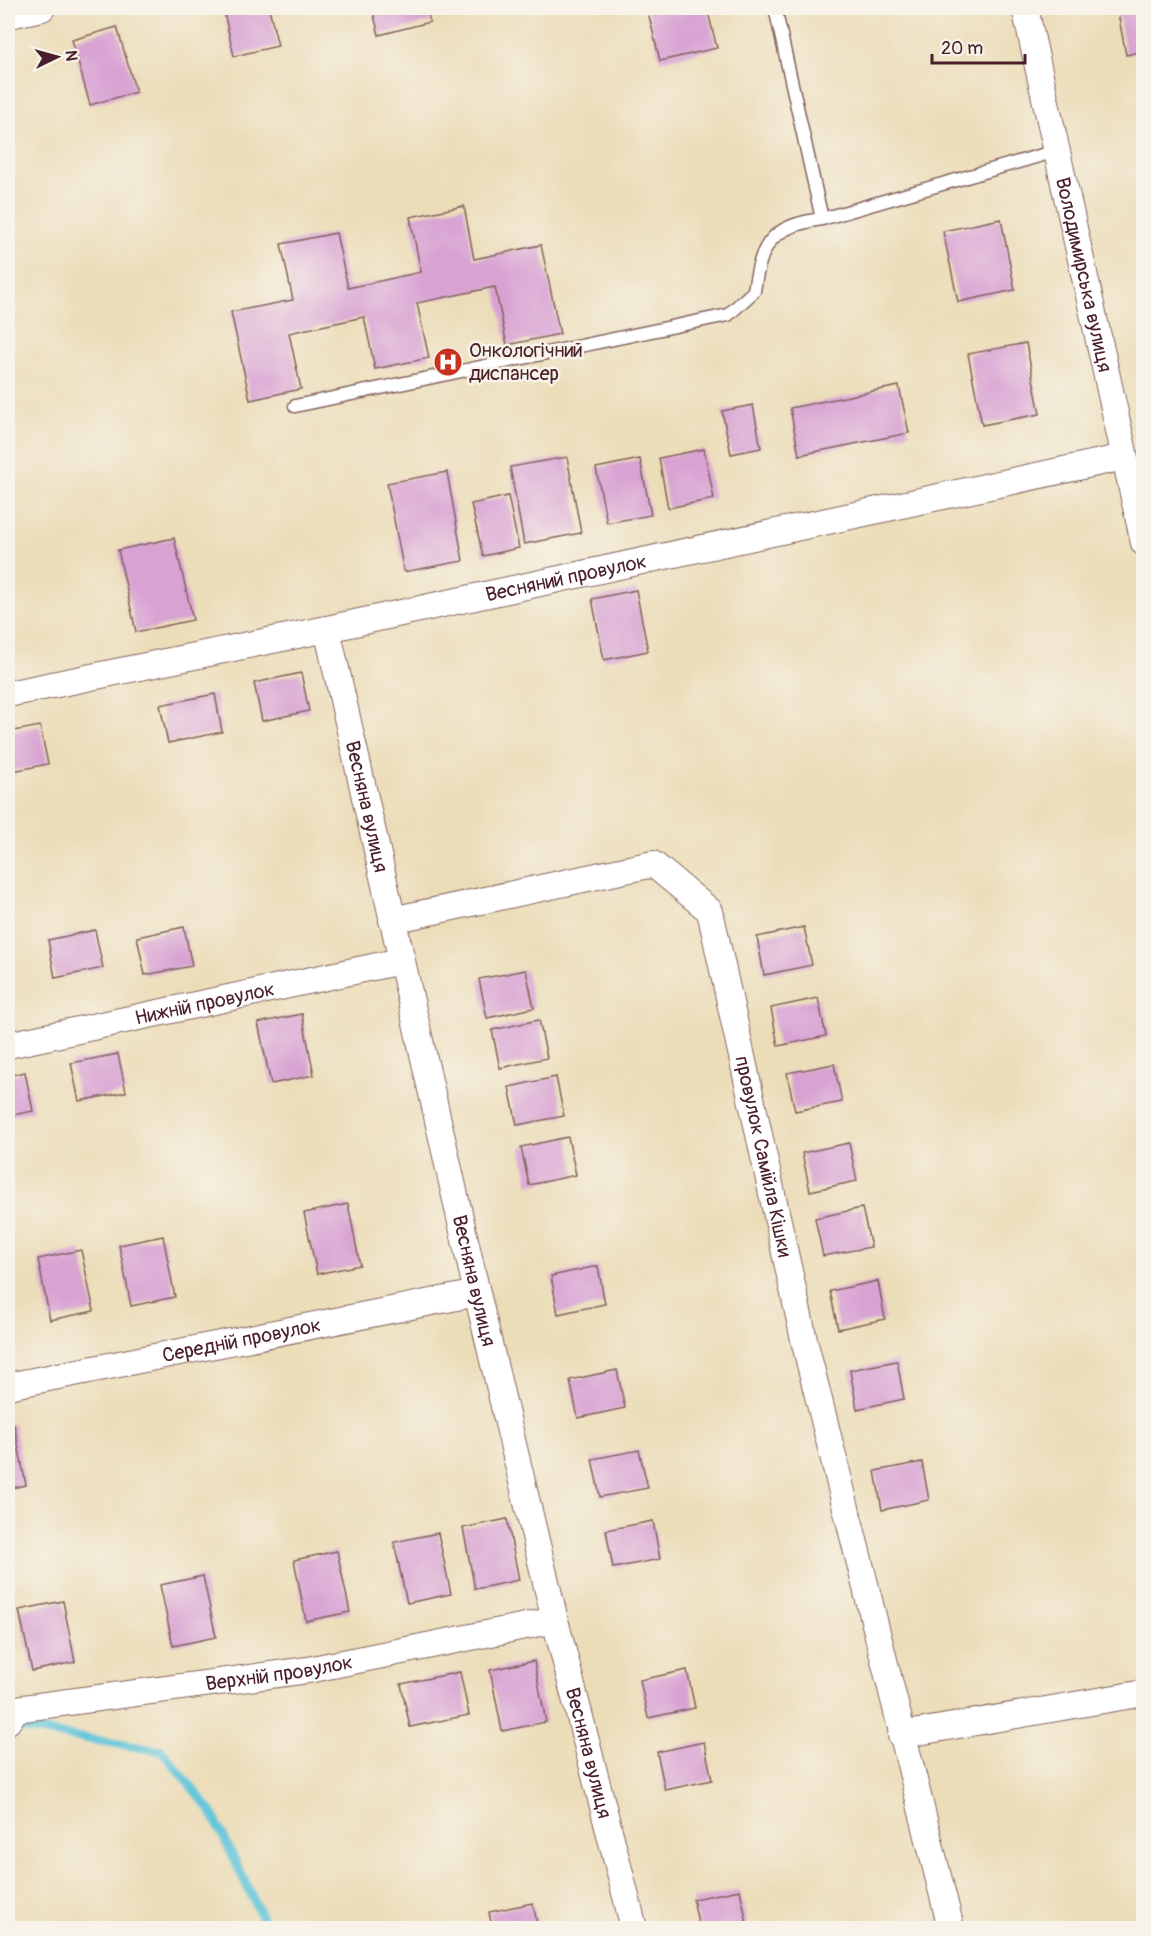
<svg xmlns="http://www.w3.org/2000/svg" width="1151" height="1936" font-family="Pangolin,sans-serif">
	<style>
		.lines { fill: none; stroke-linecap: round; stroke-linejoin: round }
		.stream { stroke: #5dc4d9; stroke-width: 9 }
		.building { fill: #d8a2d3 }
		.service-casing { stroke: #83625d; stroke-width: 15 }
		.minor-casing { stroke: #83625d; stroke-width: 28 }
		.service { stroke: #fff; stroke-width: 12 }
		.minor { stroke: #fff; stroke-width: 26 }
		.labels { text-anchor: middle; stroke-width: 5; stroke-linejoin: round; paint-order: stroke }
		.street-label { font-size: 20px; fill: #4a1f2b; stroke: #f7f3e8 }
		.poi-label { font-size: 20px; fill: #4a1f2b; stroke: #f7f3e8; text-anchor: start }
	</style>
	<rect width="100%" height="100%" fill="#f7f3e8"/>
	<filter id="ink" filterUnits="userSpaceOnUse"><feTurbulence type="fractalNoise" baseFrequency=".0167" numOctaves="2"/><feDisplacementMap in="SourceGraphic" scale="12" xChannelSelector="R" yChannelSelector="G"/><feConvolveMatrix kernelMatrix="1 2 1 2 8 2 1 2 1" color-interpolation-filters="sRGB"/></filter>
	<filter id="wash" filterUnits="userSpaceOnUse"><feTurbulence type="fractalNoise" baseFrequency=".008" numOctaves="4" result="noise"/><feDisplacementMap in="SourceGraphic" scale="24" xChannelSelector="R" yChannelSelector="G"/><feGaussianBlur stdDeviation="1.35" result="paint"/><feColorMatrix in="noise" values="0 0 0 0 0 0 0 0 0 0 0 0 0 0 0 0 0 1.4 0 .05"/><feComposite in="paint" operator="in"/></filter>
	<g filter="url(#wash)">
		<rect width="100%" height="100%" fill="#ecddb9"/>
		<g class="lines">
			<path class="stream" d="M8 1726 162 1751 211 1811 267 1928"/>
		</g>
		<g id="blocks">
			<path class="building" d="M223 8H269L278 46 234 56Z
				M372 8H426L430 22 379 35Z
				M647 8H707L717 48 660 61Z
				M1117 8H1144V51L1126 55Z
				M117 27 136 92 90 105 72 40Z
				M464 206 474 259 541 245 560 334 507 345 495 287 417 303 429 358 375 369 364 317 289 333 301 389 250 400 231 312 293 300 281 244 336 233 348 288 421 272 410 217Z
				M1001 219 1015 290 958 302 943 231Z
				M1026 343 1040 414 982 425 968 354Z
				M899 386 909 433 799 455 790 408Z
				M753 405 761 448 731 454 722 411Z
				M704 449 714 499 668 508 659 458Z
				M567 457 581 533 524 544 510 467Z
				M640 459 651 515 607 523 596 468Z
				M447 472 463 561 404 572 387 483Z
				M508 496 519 548 483 556 471 504Z
				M174 538 193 620 136 632 118 550Z
				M636 590 648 651 604 660 592 599Z
				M301 673 309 711 262 721 254 683Z
				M215 694 222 732 168 743 160 705Z
				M40 726 48 764 8 772V732Z
				M184 927 192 966 145 975 137 937Z
				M804 927 812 965 764 975 757 937Z
				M95 930 103 968 55 978 48 940Z
				M526 970 534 1008 487 1018 479 979Z
				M818 998 826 1036 778 1046 771 1008Z
				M302 1014 314 1075 271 1084 258 1023Z
				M539 1020 547 1058 500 1068 492 1030Z
				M118 1054 126 1092 79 1101 71 1063Z
				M834 1064 842 1102 795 1111 787 1073Z
				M25 1072 33 1111 8 1116V1076Z
				M556 1077 564 1116 517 1125 509 1087Z
				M568 1137 576 1175 529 1185 521 1147Z
				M849 1143 857 1181 810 1191 802 1153Z
				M348 1204 360 1265 317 1274 304 1213Z
				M862 1208 871 1247 823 1256 815 1218Z
				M163 1236 175 1297 131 1306 119 1245Z
				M81 1250 94 1311 50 1320 38 1259Z
				M598 1266 605 1304 558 1314 551 1276Z
				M878 1281 885 1319 838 1329 830 1291Z
				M897 1361 904 1399 857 1409 850 1370Z
				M617 1370 625 1408 578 1418 570 1380Z
				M14 1424 26 1485 8 1489V1426Z
				M639 1450 648 1488 600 1497 592 1459Z
				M922 1462 929 1500 882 1510 875 1471Z
				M507 1519 519 1580 475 1589 463 1528Z
				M653 1521 660 1559 613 1568 606 1530Z
				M438 1533 451 1594 407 1603 394 1542Z
				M337 1551 350 1612 306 1621 294 1560Z
				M203 1576 216 1637 173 1646 160 1585Z
				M63 1601 75 1662 32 1671 19 1610Z
				M534 1661 546 1722 502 1731 490 1670Z
				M687 1670 695 1708 648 1718 640 1680Z
				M460 1672 469 1715 410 1727 401 1684Z
				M704 1742 712 1780 665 1790 657 1752Z
				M740 1890 748 1928H699L693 1899Z
				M533 1903 538 1928H492L489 1912Z"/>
		</g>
	</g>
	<g filter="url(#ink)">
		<use href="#blocks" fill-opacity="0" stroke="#83625d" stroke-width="1.5"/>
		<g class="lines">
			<g class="service-casing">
				<path id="service" d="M775 8 822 219 1056 151
					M295 406 728 315 754 291C761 242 772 226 822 219"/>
			</g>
			<g class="minor-casing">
				<g id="minor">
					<path id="s1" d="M1025 8 1144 543"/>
					<path d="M14 14 42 8"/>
					<path id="s2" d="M327 629 477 1293 555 1620 634 1928"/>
					<path id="s3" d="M8 694 327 629 1124 457"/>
					<path id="s4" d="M392 920 653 864 710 911 805 1344 951 1928"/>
					<path id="s5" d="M8 1045 401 961"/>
					<path id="s6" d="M8 1386 477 1293"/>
					<path id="s7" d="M8 1721 16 1709 308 1670 555 1620"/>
					<path d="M901 1735 1144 1693"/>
				</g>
			</g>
			<use href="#service" class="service"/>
			<use href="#minor" class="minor"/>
		</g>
	</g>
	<defs>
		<g id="hospital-disc" transform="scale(1.5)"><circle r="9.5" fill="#c8321e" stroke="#f7f3e8"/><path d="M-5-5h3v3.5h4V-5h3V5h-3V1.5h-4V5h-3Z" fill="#fff"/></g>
	</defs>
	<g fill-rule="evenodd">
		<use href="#hospital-disc" x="448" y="362"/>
	</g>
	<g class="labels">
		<g class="street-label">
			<text dy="7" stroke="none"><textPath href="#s1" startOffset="273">Володимирська вулиця</textPath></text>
			<text dy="7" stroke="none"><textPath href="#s3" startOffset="570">Весняний провулок</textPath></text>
			<text dy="7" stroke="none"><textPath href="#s2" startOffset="182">Весняна вулиця</textPath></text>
			<text dy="7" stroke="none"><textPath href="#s5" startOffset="201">Нижній провулок</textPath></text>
			<text dy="7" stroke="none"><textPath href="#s4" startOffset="592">провулок Самійла Кішки</textPath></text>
			<text dy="7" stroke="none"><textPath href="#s2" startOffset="668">Весняна вулиця</textPath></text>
			<text dy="7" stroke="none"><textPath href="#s6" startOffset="238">Середній провулок</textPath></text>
			<text dy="7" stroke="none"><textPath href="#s7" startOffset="280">Верхній провулок</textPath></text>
			<text dy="7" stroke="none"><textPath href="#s2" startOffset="1154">Весняна вулиця</textPath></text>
		</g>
		<g class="poi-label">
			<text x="469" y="357">Онкологічний<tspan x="469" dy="23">диспансер</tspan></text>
		</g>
	</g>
	<rect width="1151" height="1936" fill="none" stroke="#f7f3e8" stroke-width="30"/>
	<g transform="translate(57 57) rotate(85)" stroke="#f7f3e8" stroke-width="4.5" paint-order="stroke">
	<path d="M0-4.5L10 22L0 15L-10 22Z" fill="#4a1f2b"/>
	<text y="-9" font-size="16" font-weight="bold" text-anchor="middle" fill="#4a1f2b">N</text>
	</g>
	<path d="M932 54v9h93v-9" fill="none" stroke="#4a1f2b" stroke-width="3"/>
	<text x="941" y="54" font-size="18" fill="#4a1f2b" stroke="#f7f3e8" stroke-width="4.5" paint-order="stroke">20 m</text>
</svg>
